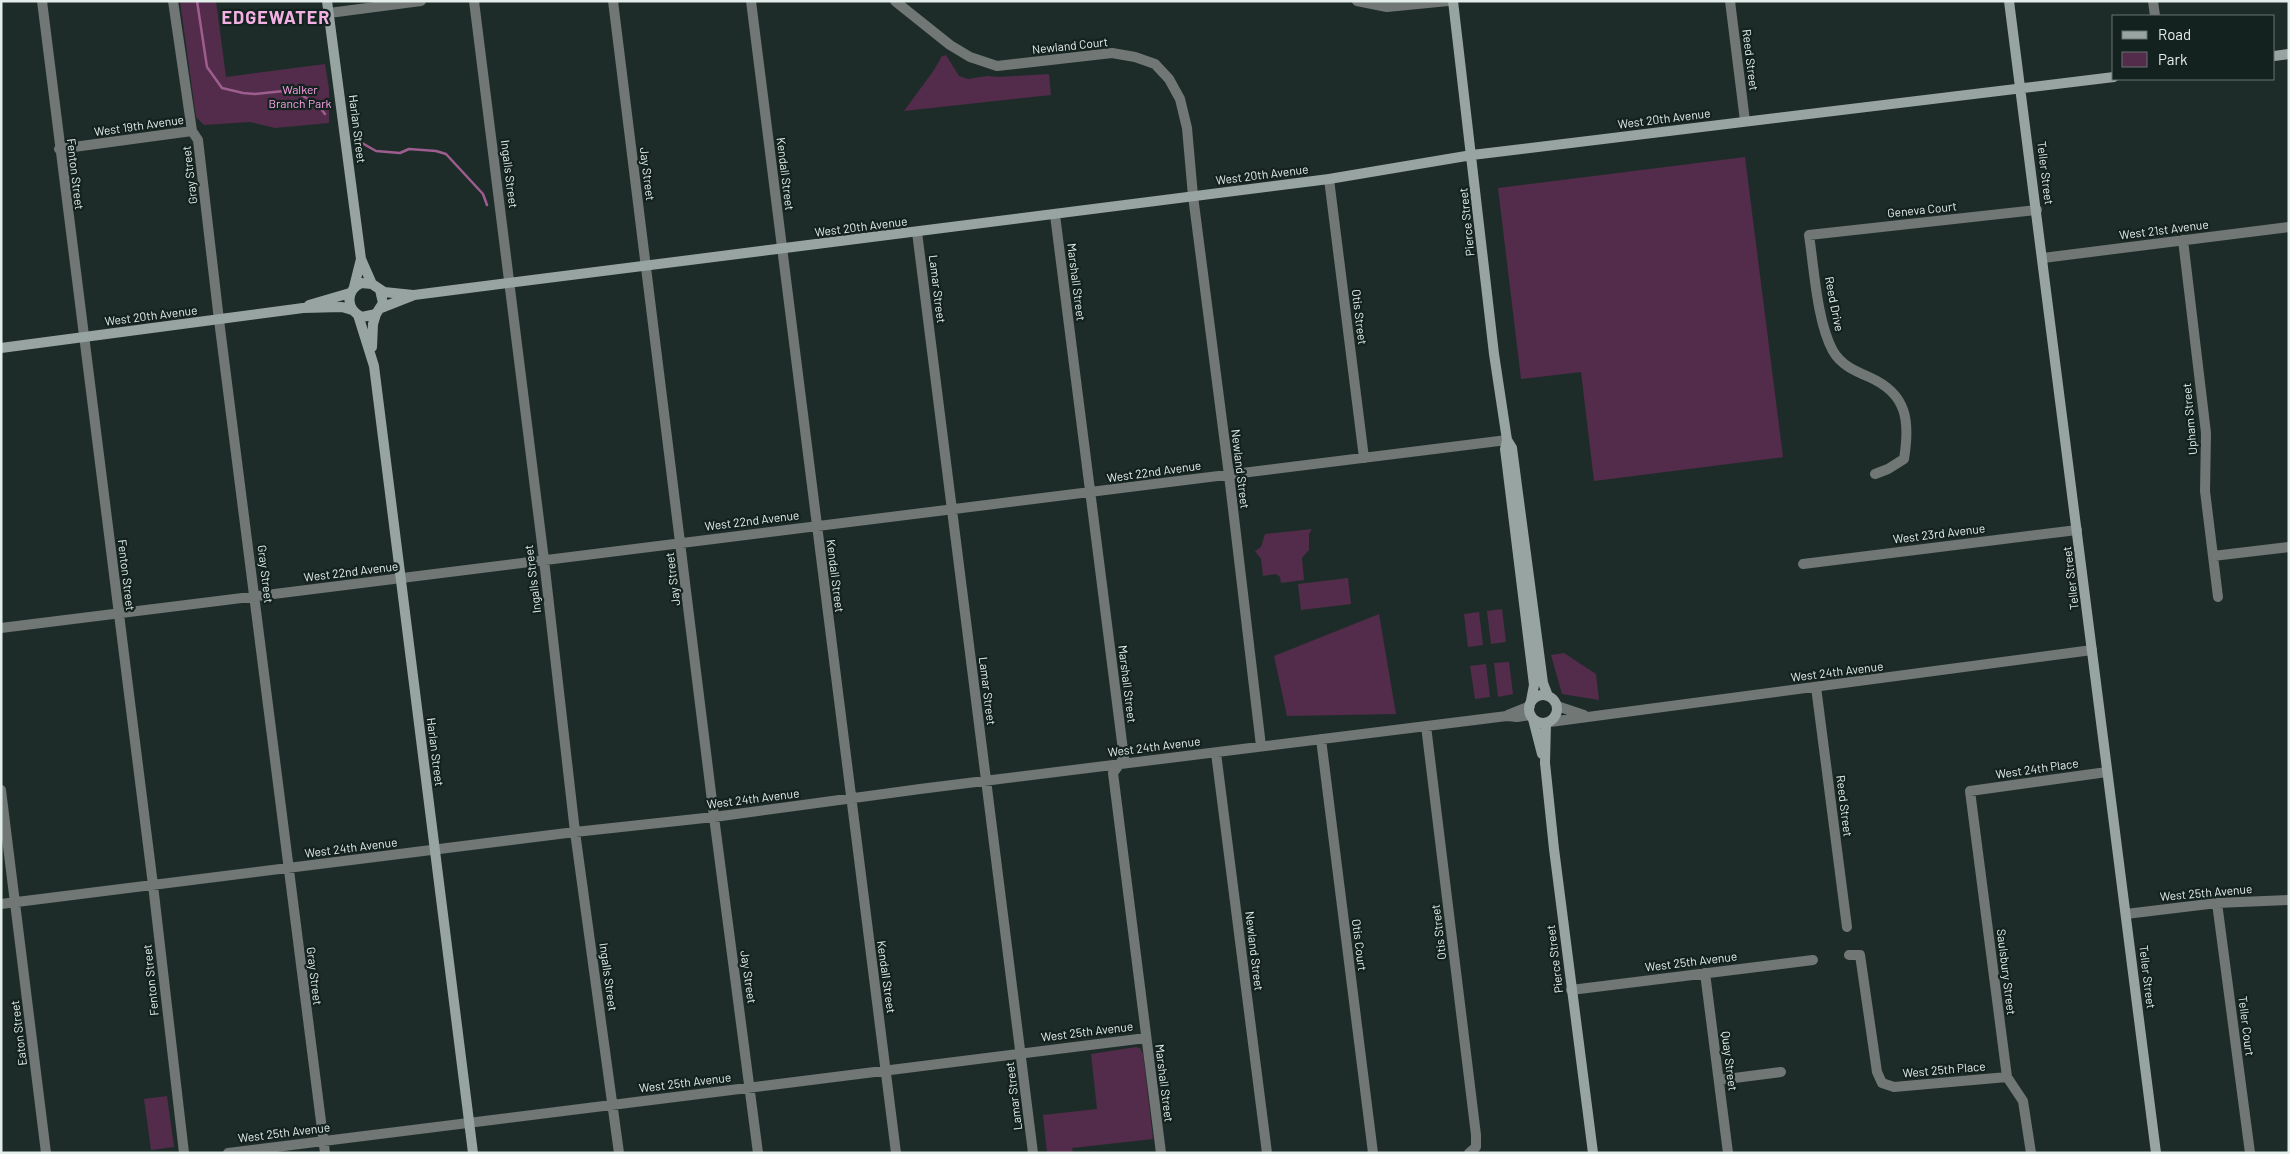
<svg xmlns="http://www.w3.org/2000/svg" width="2290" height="1154" font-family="Barlow,sans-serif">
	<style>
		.green { fill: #522c4a }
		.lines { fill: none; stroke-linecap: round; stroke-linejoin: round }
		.stream { stroke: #9d5d8f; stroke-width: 2.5 }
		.street { stroke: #707775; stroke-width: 10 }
		.secondary { stroke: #98a4a1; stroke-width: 10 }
		.labels { text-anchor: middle; stroke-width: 4.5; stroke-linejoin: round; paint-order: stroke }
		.street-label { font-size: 12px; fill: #e3edea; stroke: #14221f }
		.park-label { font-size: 12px; fill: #fda2e8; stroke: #14221f }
		.district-label { font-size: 18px; font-weight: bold; letter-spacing: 1px; fill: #f3b1e3; stroke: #14221f }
	</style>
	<rect width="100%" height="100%" fill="#1e2c29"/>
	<path class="green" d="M180 1H216L226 77 325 64 329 89V123L275 128 250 122 204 125 196 117Z
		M946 55 959 76 968 79 987 76 998 77 1049 74 1051 95 904 111 934 70 942 56Z
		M1745 157 1783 457 1594 481 1581 372 1521 379 1498 188Z
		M1312 529 1309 534V550L1302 558 1304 580 1281 583 1280 577 1276 574 1263 576 1261 559 1255 551 1261 547 1265 534Z
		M1348 578 1351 604 1301 610 1298 584Z
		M1502 609 1506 642 1491 644 1487 611Z
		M1479 612 1483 645 1468 647 1464 614Z
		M1379 614 1396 714 1287 716 1274 656Z
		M1564 653 1596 674 1599 700 1562 694 1551 655Z
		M1509 662 1513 694 1498 697 1494 663Z
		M1486 664 1490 697 1475 699 1470 666Z
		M1136 1047 1140 1048 1143 1054 1153 1139 1072 1148 1073 1153H1047L1043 1115 1097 1109 1091 1054Z
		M167 1096 174 1147 151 1150 144 1099Z"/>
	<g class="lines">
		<path class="stream" d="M197 1 207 67 222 88 243 93 255 94 293 90 318 105 325 114
			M362 143 376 151 400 153 409 149 436 151 446 154 483 194 487 205"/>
		<path class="street" d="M42 1 153 885 184 1153
			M173 1 192 131 198 140 219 320 325 1153
			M474 1 544 560 575 832 619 1153
			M613 1 714 817 758 1153
			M751 1 896 1153
			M895 1 950 45 970 57 997 66 1112 53 1135 57 1155 64 1169 79 1180 99 1187 128 1193 196 1229 475 1261 746
			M1357 1 1387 7 1448 1
			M1730 1 1745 121
			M2153 1 2155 16
			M329 13 421 1
			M59 149 192 131
			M1329 179 1364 458
			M1055 215 1124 758 1113 773 1161 1153
			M917 232 1033 1153
			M2183 240 2206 433 2205 491 2218 597
			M2043 258 2289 227
			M1875 474 1888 469 1904 459C1910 422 1908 394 1869 377 1855 371 1841 365 1833 351 1817 322 1814 268 1809 235L2037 210
			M2213 556 2289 547
			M1803 564 2077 530
			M1 628 1507 440
			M1816 687 1847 927
			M1557 706 1584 715
			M1508 715 1530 706
			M1550 722 2092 650
			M1426 726 1476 1135V1147L1469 1153
			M1321 739 1373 1153
			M1216 753 1267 1153
			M1 790 46 1153
			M2217 903 2250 1153
			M1 904 575 832 714 817 920 789 1507 716 1517 717 1530 715
			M2126 914 2217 903 2289 900
			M1849 955H1860L1877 1072 1882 1083 1894 1087 2007 1077
			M1705 973 1728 1153
			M1571 990 1813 960
			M1719 1080 1781 1072
			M228 1153 1146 1038
			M2031 1153 2023 1101 2007 1077 1970 791 2107 772"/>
		<path class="secondary" d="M327 1 361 259 372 284
			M1453 1 1494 354 1507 440 1505 449 1534 685 1531 701
			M2009 1 2156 1153
			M2274 56 2289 54
			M354 287 361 259
			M380 290 383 303 376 314 362 317C346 310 345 291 361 283L372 284 384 292 413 295
			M309 305 350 293
			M381 308 414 295 1329 179 1472 155 2114 77
			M358 315 374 366 473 1153
			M372 347 373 324 376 314
			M1 348 303 308 342 307 352 310
			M1507 440 1512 448 1543 683 1548 696
			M1529 709a14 14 0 1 1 28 0a14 14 0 1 1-28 0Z
			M1533 719 1542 754
			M1546 723 1545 763 1554 849 1593 1153"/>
	</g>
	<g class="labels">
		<g class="street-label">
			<text transform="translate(1070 46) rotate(-6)" y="4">Newland Court</text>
			<text transform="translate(1750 60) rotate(83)" y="4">Reed Street</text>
			<text transform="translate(1664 119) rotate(-7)" y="4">West 20th Avenue</text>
			<text transform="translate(139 126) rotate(-8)" y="4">West 19th Avenue</text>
			<text transform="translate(357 129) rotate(83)" y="4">Harlan Street</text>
			<text transform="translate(2045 173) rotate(83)" y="4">Teller Street</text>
			<text transform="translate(75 174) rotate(83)" y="4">Fenton Street</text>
			<text transform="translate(509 174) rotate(83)" y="4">Ingalls Street</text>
			<text transform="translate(647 174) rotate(83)" y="4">Jay Street</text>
			<text transform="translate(785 174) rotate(83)" y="4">Kendall Street</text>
			<text transform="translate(190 175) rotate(-97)" y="4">Gray Street</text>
			<text transform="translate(1262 175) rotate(-7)" y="4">West 20th Avenue</text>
			<text transform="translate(1922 210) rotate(-6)" y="4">Geneva Court</text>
			<text transform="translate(1467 222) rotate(-96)" y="4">Pierce Street</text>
			<text transform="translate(861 227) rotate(-7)" y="4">West 20th Avenue</text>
			<text transform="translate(2164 230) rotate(-7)" y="4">West 21st Avenue</text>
			<text transform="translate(1076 282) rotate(83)" y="4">Marshall Street</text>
			<text transform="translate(937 289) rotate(83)" y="4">Lamar Street</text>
			<text transform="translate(1834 304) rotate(79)" y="4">Reed Drive</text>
			<text transform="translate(151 316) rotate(-7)" y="4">West 20th Avenue</text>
			<text transform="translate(1359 317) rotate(83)" y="4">Otis Street</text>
			<text transform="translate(2190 419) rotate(-95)" y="4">Upham Street</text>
			<text transform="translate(1240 469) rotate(83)" y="4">Newland Street</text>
			<text transform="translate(1154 472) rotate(-8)" y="4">West 22nd Avenue</text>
			<text transform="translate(752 521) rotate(-7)" y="4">West 22nd Avenue</text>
			<text transform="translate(1939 534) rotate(-7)" y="4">West 23rd Avenue</text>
			<text transform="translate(351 572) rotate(-7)" y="4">West 22nd Avenue</text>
			<text transform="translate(265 574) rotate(83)" y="4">Gray Street</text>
			<text transform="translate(126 575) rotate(83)" y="4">Fenton Street</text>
			<text transform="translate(835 576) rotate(83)" y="4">Kendall Street</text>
			<text transform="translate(2071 578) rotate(-97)" y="4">Teller Street</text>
			<text transform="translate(533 579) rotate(-97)" y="4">Ingalls Street</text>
			<text transform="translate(673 579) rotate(-97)" y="4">Jay Street</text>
			<text transform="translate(1837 672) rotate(-7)" y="4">West 24th Avenue</text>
			<text transform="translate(1127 684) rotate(83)" y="4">Marshall Street</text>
			<text transform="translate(987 691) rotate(83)" y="4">Lamar Street</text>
			<text transform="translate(1154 747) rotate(-7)" y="4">West 24th Avenue</text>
			<text transform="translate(435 752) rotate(83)" y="4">Harlan Street</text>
			<text transform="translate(2037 769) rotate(-8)" y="4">West 24th Place</text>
			<text transform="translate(753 799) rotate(-7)" y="4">West 24th Avenue</text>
			<text transform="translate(1844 806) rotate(83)" y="4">Reed Street</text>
			<text transform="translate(351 848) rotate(-7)" y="4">West 24th Avenue</text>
			<text transform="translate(2206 893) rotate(-5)" y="4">West 25th Avenue</text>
			<text transform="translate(1439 932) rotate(-97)" y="4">Otis Street</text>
			<text transform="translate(1359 945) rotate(83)" y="4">Otis Court</text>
			<text transform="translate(1254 951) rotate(83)" y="4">Newland Street</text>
			<text transform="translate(1555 959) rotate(-97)" y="4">Pierce Street</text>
			<text transform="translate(1691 962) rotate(-7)" y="4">West 25th Avenue</text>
			<text transform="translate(2006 972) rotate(83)" y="4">Saulsbury Street</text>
			<text transform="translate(314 976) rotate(83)" y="4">Gray Street</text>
			<text transform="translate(608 977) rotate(82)" y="4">Ingalls Street</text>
			<text transform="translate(748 977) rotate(82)" y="4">Jay Street</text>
			<text transform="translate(886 977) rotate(82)" y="4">Kendall Street</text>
			<text transform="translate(2147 977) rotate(83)" y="4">Teller Street</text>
			<text transform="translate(151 980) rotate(-96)" y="4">Fenton Street</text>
			<text transform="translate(2246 1026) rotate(83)" y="4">Teller Court</text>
			<text transform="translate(1087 1032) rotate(-7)" y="4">West 25th Avenue</text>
			<text transform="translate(19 1033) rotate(-97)" y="4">Eaton Street</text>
			<text transform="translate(1729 1061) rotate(83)" y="4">Quay Street</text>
			<text transform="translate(1944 1070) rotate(-5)" y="4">West 25th Place</text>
			<text transform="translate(685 1083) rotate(-7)" y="4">West 25th Avenue</text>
			<text transform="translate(1164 1083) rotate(83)" y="4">Marshall Street</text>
			<text transform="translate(1014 1096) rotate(-97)" y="4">Lamar Street</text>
			<text transform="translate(284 1133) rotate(-7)" y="4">West 25th Avenue</text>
		</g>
		<g class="park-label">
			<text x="300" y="94">Walker<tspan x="300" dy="14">Branch Park</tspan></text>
		</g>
		<g class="district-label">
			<text x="276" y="24">EDGEWATER</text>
		</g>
	</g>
	<rect width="2290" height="1154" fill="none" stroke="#e3edea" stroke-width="5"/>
	<rect x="2112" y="15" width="162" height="65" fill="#14221f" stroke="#677370"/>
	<rect x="2122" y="31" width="25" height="8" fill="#98a4a1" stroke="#677370"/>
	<text x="2158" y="40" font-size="15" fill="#e3edea">Road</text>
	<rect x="2122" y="52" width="25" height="15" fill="#522c4a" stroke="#677370"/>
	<text x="2158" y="65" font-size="15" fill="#e3edea">Park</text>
</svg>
